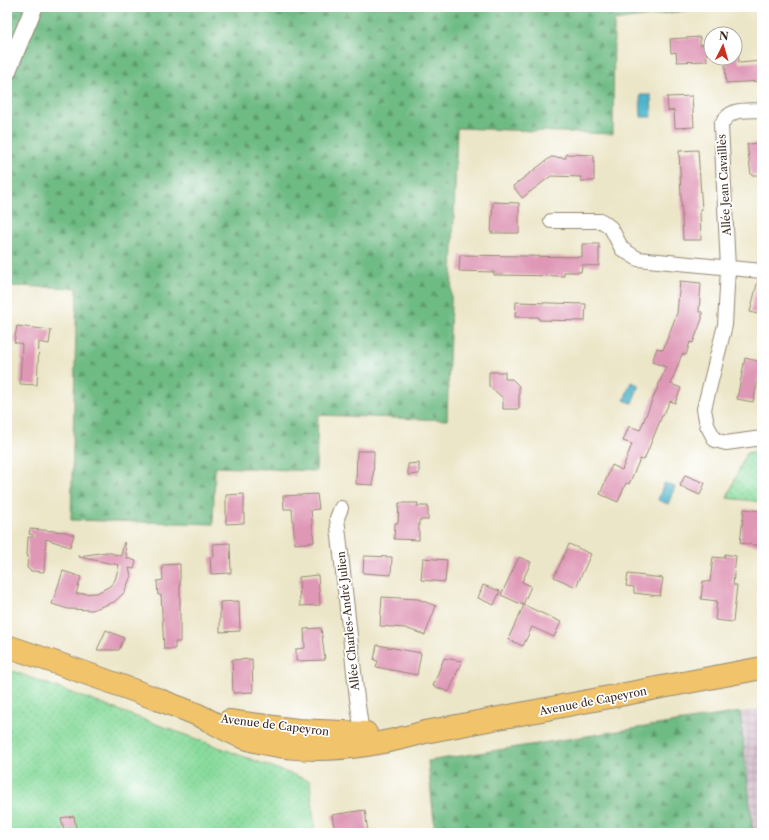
<svg xmlns="http://www.w3.org/2000/svg" width="769" height="840" font-family="'Libre Caslon Text',serif">
	<style>
		.industrial { fill: url(#industrial-grid) }
		.grass { fill: url(#grass-dots); stroke: #62825d }
		.forest { fill: url(#forest-firs); stroke: #547251 }
		.water { fill: #4db4cb; stroke: #446f74 }
		.building { fill: #df97b6 }
		.lines { fill: none; stroke-linecap: round; stroke-linejoin: round }
		.minor-casing { stroke: #948873; stroke-width: 16 }
		.tertiary-casing { stroke: #948873; stroke-width: 19 }
		.primary-casing { stroke: #948873; stroke-width: 24 }
		.minor { stroke: #fff; stroke-width: 14 }
		.tertiary { stroke: #fff; stroke-width: 17 }
		.primary { stroke: #f1c36a; stroke-width: 22 }
		.labels { text-anchor: middle; stroke-width: 3.5; stroke-linejoin: round; paint-order: stroke }
		.street-label { font-size: 11px; fill: #3b2a1e; stroke: #fff }
	</style>
	<defs>
		<pattern id="industrial-grid" width="8" height="8" patternUnits="userSpaceOnUse"><rect width="8" height="8" fill="#d1bdcb"/><path d="M0 4h8M4 0v8" fill="none" stroke="#ab9aa4"/></pattern>
		<pattern id="grass-dots" width="8" height="8" patternUnits="userSpaceOnUse"><rect width="8" height="8" fill="#88db9c"/><path d="M2 2h.1M6 6h.1" fill="none" stroke="#76bc86" stroke-width="1.8" stroke-linecap="round"/></pattern>
		<pattern id="forest-firs" width="22" height="20" patternUnits="userSpaceOnUse"><rect width="22" height="20" fill="#6ebb84"/><path d="M5 1l3.5 6h-7zM16 11l3.5 6h-7z" fill="#5c986b"/></pattern>
	</defs>
	<rect width="100%" height="100%" fill="#fff"/>
	<filter id="ink" filterUnits="userSpaceOnUse"><feTurbulence type="fractalNoise" baseFrequency=".025" numOctaves="2"/><feDisplacementMap in="SourceGraphic" scale="8" xChannelSelector="R" yChannelSelector="G"/><feConvolveMatrix kernelMatrix="1 2 1 2 8 2 1 2 1" color-interpolation-filters="sRGB"/></filter>
	<filter id="wash" filterUnits="userSpaceOnUse"><feTurbulence type="fractalNoise" baseFrequency=".012" numOctaves="4" result="noise"/><feDisplacementMap in="SourceGraphic" scale="16" xChannelSelector="R" yChannelSelector="G"/><feGaussianBlur stdDeviation="0.9" result="paint"/><feColorMatrix in="noise" values="0 0 0 0 0 0 0 0 0 0 0 0 0 0 0 0 0 1.4 0 .05"/><feComposite in="paint" operator="in"/></filter>
	<g filter="url(#wash)">
		<rect width="100%" height="100%" fill="#ece6c8"/>
		<path class="industrial" d="M762 709V833H753L740 712Z"/>
		<path class="grass" d="M762 450V502L727 498 746 453Z
			M7 669 310 781 315 833H7Z"/>
		<path class="forest" d="M7 7H710L614 21 613 134 457 128 447 420 318 415 316 471 215 467 213 524 71 520 77 288 7 286Z
			M740 712 753 833H435L428 761Z"/>
		<path class="water" d="M640 95H651L652 117H641Z
			M631 382 639 385 632 403 624 400Z
			M664 483 675 487 668 504 658 500Z"/>
		<g id="blocks">
			<path class="building" d="M700 37V45L706 44 707 61 677 62 676 52 671 53 670 39Z
				M738 50 739 63 762 61V81L726 83 725 65 731 58H735V53Z
				M692 96 694 127 675 128 674 110 668 111 667 97Z
				M762 143V175H751L747 144Z
				M698 150 702 210H700L701 240H683L679 151Z
				M566 154 594 155V181H581V177L551 176 522 198 513 186 551 157 566 158Z
				M493 202 519 203V233H491Z
				M582 244H599V266L582 265 581 272H564V276L494 275V272L459 271 460 255 582 257Z
				M758 280 762 281V315L750 312Z
				M680 281 701 283 699 312H702V319L693 343 690 342 686 355 682 354 671 384 681 388 675 403 670 401 663 416H662L644 460 640 459 629 484 626 483 618 502 600 494 612 465 622 470 632 444 623 441 629 426 640 430 666 367 652 362 657 348 663 350 677 313Z
				M516 302 586 304 585 321 539 320V317H515Z
				M17 326 51 330 49 344 39 342 37 385 20 384 22 344 14 342Z
				M745 358 762 362 753 402 737 399Z
				M489 372H505V379H512L519 386V409H503V398L489 386Z
				M357 451H374L373 485 356 484Z
				M419 463V474L408 475V464Z
				M685 475 705 483 700 495 680 486Z
				M244 494V523L226 524V495Z
				M317 494 319 509 311 510 314 542 295 544 292 509H284L283 496Z
				M399 503H418L417 506H428V520H419V540L394 539 395 523H398Z
				M744 509 762 511V546L740 543Z
				M30 529 66 532 74 535 70 547 46 539 44 572 31 571 27 568 28 555H27L28 537H33V535L29 534Z
				M124 542 127 558 136 561 134 569 129 568 131 576 124 593 114 602 92 610 68 609 52 604 63 571 81 577 76 594 97 593 110 586 115 580 119 565 79 557V556L107 552 121 556Z
				M230 543 231 573 211 574 210 557H214L213 544Z
				M569 544 591 554 576 587 554 577Z
				M725 554 736 556 733 585H737L733 622 715 620 717 601 701 599 703 581 710 582 713 557 724 558Z
				M364 556 392 557 391 575 363 573Z
				M519 557 531 562 522 582 531 586 523 605 501 595Z
				M423 558 447 560 445 582 421 580Z
				M180 564V642H175V649H164L161 595H158L157 581 163 580 162 565Z
				M628 574 663 578 660 596 634 593V587L626 586Z
				M318 575 320 605 300 606 299 577Z
				M483 585 500 591 494 605 478 598Z
				M382 597 418 599 436 606 425 635 405 628 380 626Z
				M239 601 240 631 220 632V602Z
				M524 605 561 622 554 637 532 627 523 646 508 639Z
				M321 628 325 660 296 661V649L305 648 304 629Z
				M106 630 124 638 119 650H97Z
				M377 645 421 653 417 675 376 667 378 661 374 660Z
				M444 658 462 661 449 692 433 686Z
				M252 659 253 692 233 693 232 660Z
				M365 810 368 833H335L332 815Z
				M74 816 76 828 64 830 61 818Z"/>
		</g>
	</g>
	<g filter="url(#ink)">
		<use href="#blocks" fill-opacity="0" stroke="#948873" stroke-width="1"/>
		<g class="lines">
			<g class="minor-casing">
				<path id="minor" d="M762 110C744 111 731 107 721 125L728 268 725 325 704 409 707 425 715 440 726 443 762 438
					M551 221H602L611 228 622 249 638 259 762 271
					M341 508 337 518 357 699 362 733"/>
			</g>
			<g class="tertiary-casing">
				<path id="tertiary" d="M7 72 34 7"/>
			</g>
			<g class="primary-casing">
				<path id="primary" d="M7 646C60 664 112 682 165 702 175 706 186 710 196 714 212 721 226 731 242 737 301 758 366 749 425 732L762 668
					M229 721 297 730 366 733"/>
			</g>
			<use href="#minor" class="minor"/>
			<use href="#tertiary" class="tertiary"/>
			<use href="#primary" class="primary"/>
		</g>
	</g>
	<g class="labels">
		<g class="street-label">
			<text transform="translate(724 185) rotate(-93)" y="4">Allée Jean Cavaillès</text>
			<text transform="translate(348 621) rotate(-96)" y="4">Allée Charles-André Julien</text>
			<text transform="translate(593 701) rotate(-11)" y="4">Avenue de Capeyron</text>
			<text transform="translate(275 725) rotate(7)" y="4">Avenue de Capeyron</text>
		</g>
	</g>
	<rect width="769" height="840" fill="none" stroke="#fff" stroke-width="24"/>
	<g transform="translate(723 46) rotate(5)"><circle r="19" fill="#ffffff" stroke="#b1aaa5"/>
	<path d="M0-3L7 15L0 10L-7 15Z" fill="#c8321e"/>
	<text y="-6" font-size="11" font-weight="bold" text-anchor="middle" fill="#3b2a1e">N</text>
	</g>
</svg>
